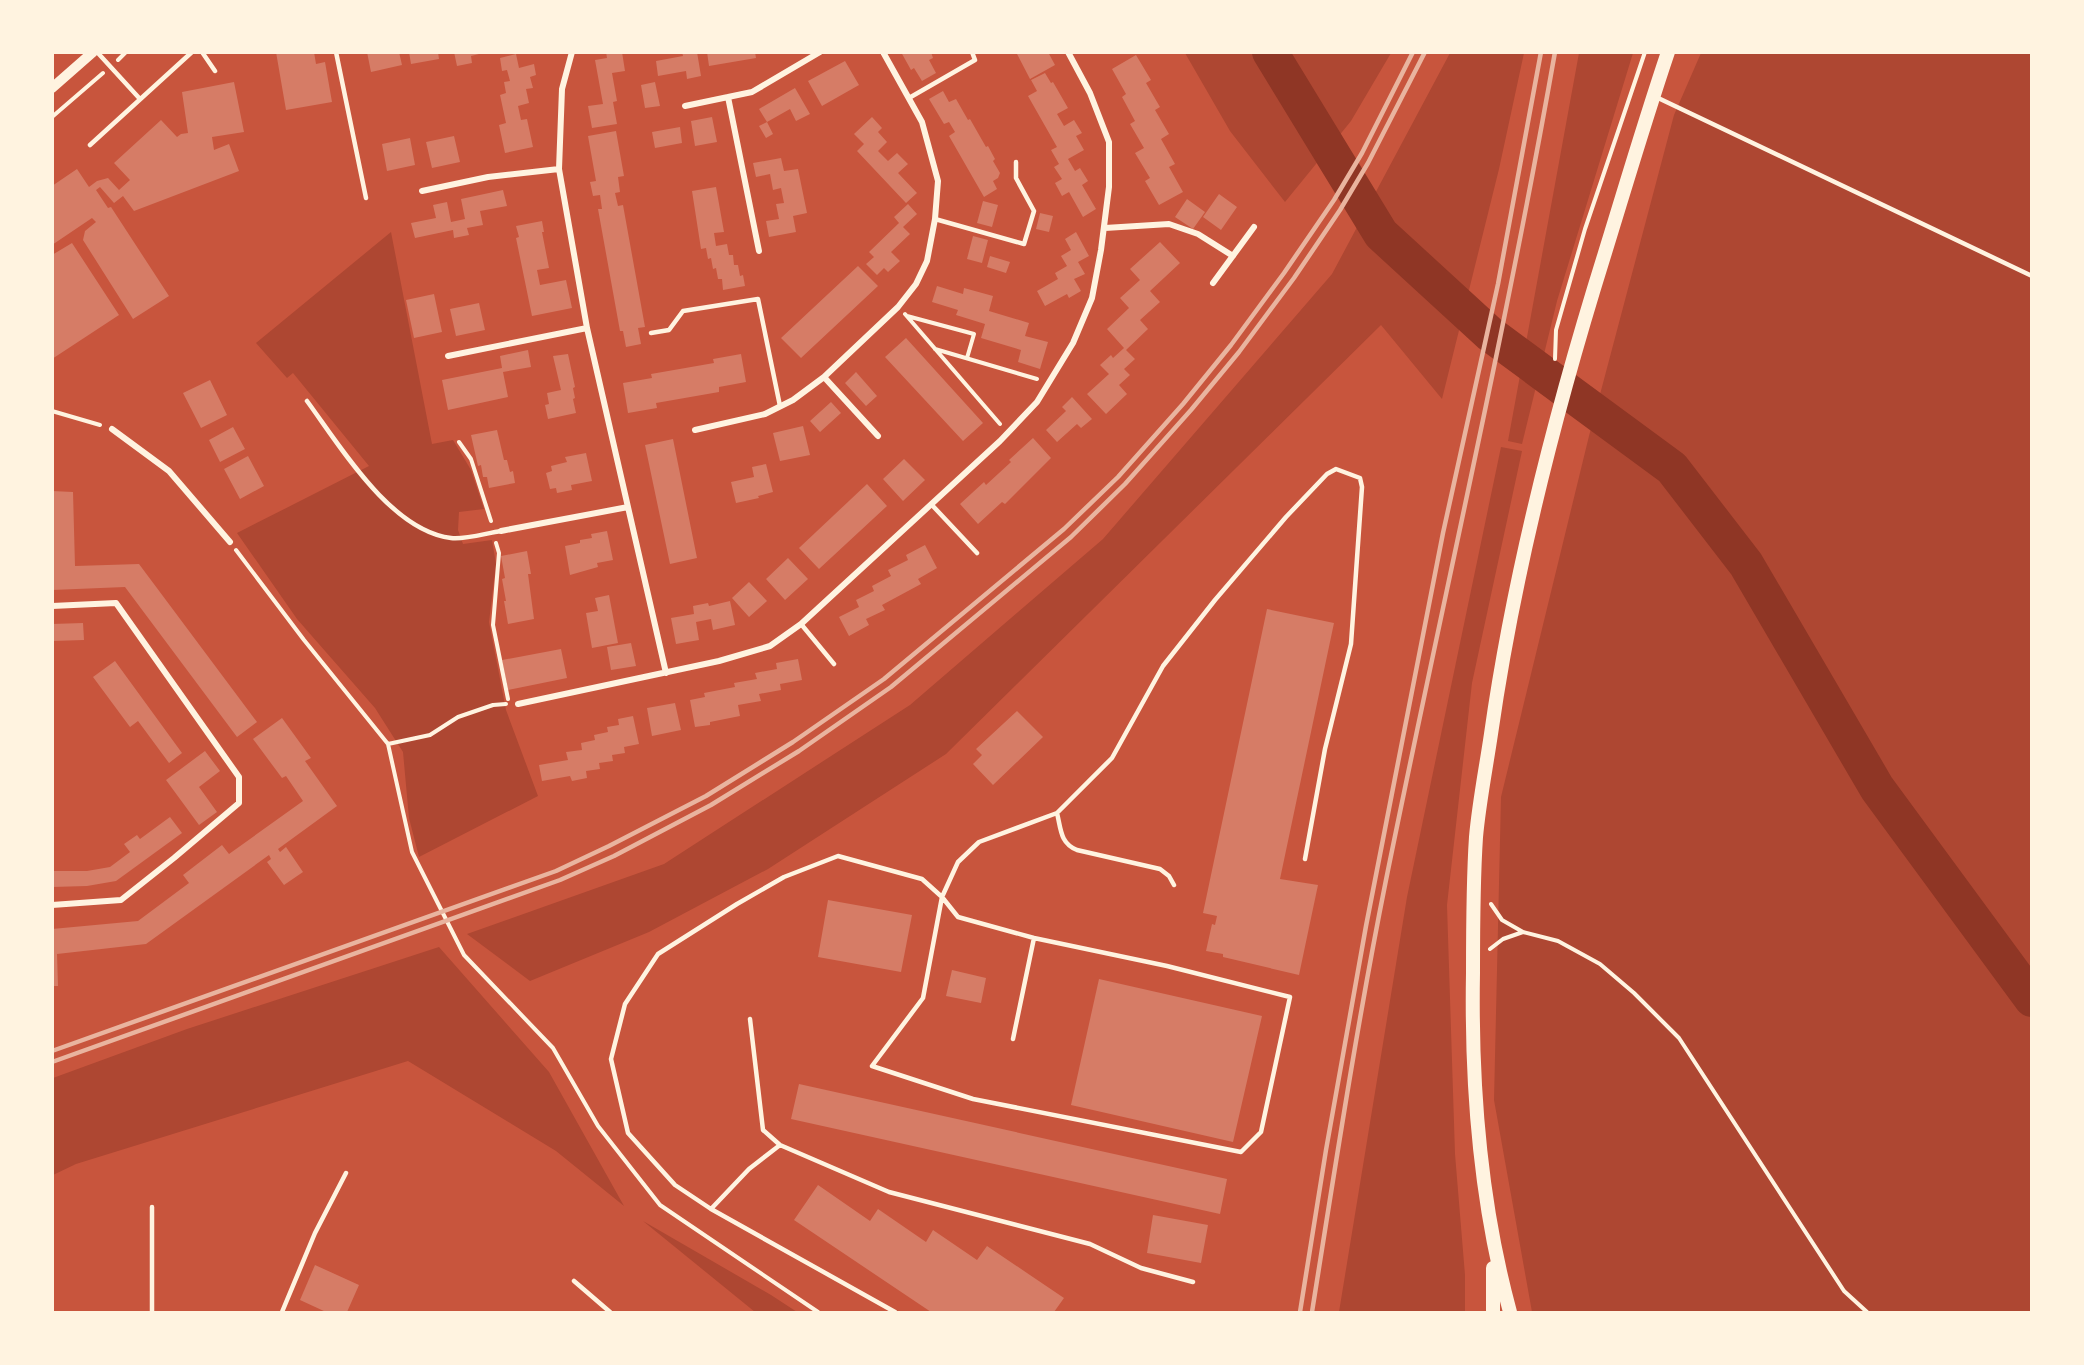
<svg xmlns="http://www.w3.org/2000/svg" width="2084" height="1365" font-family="'Space Grotesk',sans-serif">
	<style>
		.green { fill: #ae4732 }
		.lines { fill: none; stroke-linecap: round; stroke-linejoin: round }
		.river { stroke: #8f3625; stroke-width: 36 }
		.building { fill: #d67c66 }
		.path { stroke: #fff3e0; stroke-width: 4 }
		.service { stroke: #fff3e0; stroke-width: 4.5 }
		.minor { stroke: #fff3e0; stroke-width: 6 }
		.tertiary { stroke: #fff3e0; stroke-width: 10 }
		.primary { stroke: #fff3e0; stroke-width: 14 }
		.rail { stroke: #e9b49f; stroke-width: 4.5 }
	</style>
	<rect width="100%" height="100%" fill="#c8553d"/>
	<path class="green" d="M1185 53H1391L1351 121 1285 202 1230 131Z
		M1450 53H1524L1499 169 1442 399 1381 325 946 754 768 869 649 932 530 981 467 934 664 864 910 705 1103 539 1332 274Z
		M1579 53H1633L1557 301 1522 444 1508 441Z
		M1701 53H2031V1312H1532L1494 1100 1501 797 1589 436 1674 115Z
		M391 232 432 444 453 440 471 470 484 509 459 512 458 530 463 544 492 540 496 564 489 622 506 710 538 796 419 857 409 818 403 752 375 708 297 619 237 533 369 466 293 373 287 378 256 343Z
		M1501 447 1522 451 1472 683 1447 905 1455 1154 1465 1275V1312H1339L1407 897Z
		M439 947 549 1072 624 1206 556 1151 408 1061 76 1164 53 1175V1078L187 1029Z
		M643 1221 771 1295 797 1312H755Z"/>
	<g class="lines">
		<path class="river" d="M1270 52 1381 234 1490 334 1672 468 1746 564 1877 788 2032 999"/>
	</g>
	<path class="building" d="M276 52H314L316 64 325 62 332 102 286 110Z
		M367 52H399L402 65 371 72Z
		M409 52H438L439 59 411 64Z
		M454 52H483V53L471 56 472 63 457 66Z
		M606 52H622L625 71 612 73 617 101 613 102 617 124 592 128 588 106 603 104 595 60 607 58Z
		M682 52H697L701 76 687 79 686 71 658 76 656 61 683 56Z
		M707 52H755L756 58 709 66Z
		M901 52H931L933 58 929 60 936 73 922 81 914 68 911 70Z
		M1016 52H1048L1055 65 1030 79Z
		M516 54 519 68 534 64 536 75 530 77 533 88 526 89 529 103 518 106 521 120 527 119 533 147 505 153 499 125 506 123 500 95 506 93 504 82 510 81 507 70 502 71 500 58Z
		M1136 55 1151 80 1146 83 1160 107 1155 110 1169 134 1161 139 1175 164 1169 167 1183 192 1159 205 1145 181 1150 178 1135 153 1144 148 1130 124 1135 121 1122 97 1126 94 1112 69Z
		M845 61 859 85 822 106 808 81Z
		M1045 73 1051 83 1053 82 1068 108 1057 114 1064 126 1074 120 1082 133 1076 136 1084 150 1068 159 1075 171 1080 168 1088 181 1082 185 1096 209 1083 217 1069 192 1062 196 1055 183 1062 179 1054 167 1059 164 1051 150 1057 147 1028 96 1037 91 1031 80Z
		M234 82 244 132 212 137 214 150 229 144 239 171 134 211 123 196 114 203 100 187 96 190 108 208 111 207 169 296 133 319 83 240 85 231 96 222 92 218 52 245V186L77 169 89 187 97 181 108 178 119 190 130 180 114 163 161 120 177 137 181 134 188 133 182 92Z
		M655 82 660 106 645 108 641 85Z
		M795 88 810 114 796 121 790 109 767 122 759 109Z
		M943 91 949 102 956 99 968 120 970 119 986 147 988 146 995 159 993 161 1000 173 998 178 993 181 997 189 984 197 949 136 955 132 949 122 944 124 929 99Z
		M712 117 717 142 695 146 691 121Z
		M872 117 882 128 878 132 887 142 878 151 888 161 897 153 908 164 898 173 917 193 906 203 857 151 864 144 854 134Z
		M767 122 773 134 766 138 759 126Z
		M680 127 682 143 655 148 652 132Z
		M616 131 624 176 618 177 620 192 615 193 618 206 623 205 645 327 638 328 641 344 626 347 623 331H620L598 209H602L600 195 593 196 590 182 596 181 588 136Z
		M454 136 460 162 432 168 426 142Z
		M410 138 415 165 387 171 382 144Z
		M781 158 784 171 798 169 807 213 793 216 796 232 769 237 766 221 779 219 776 204 784 203 781 188 773 190 770 174 756 177 753 163Z
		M716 187 724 232 714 233 716 246 727 244 729 255H733L734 265H738L740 276 743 275 745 286 723 290 722 279H718L716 268 713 269 711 258 708 259 706 248 701 249 692 191Z
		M503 190 507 206 480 211 483 225 467 228 469 235 454 238 453 230 415 238 411 223 436 218 433 205 447 202 451 222 465 219 461 199Z
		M1219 194 1237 207 1221 230 1203 217Z
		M1187 199 1205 212 1193 229 1175 217Z
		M983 201 998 205 992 227 977 223Z
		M908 204 917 214 903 227 910 234 891 252 900 261 888 272 884 268 877 275 866 264 874 257 869 252 899 223 894 217Z
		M1040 213 1053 216 1049 232 1036 229Z
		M542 221 544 232H542L549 268 537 270 540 285 566 280 572 308 532 316 516 238 519 237 516 226Z
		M1076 232 1089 256 1078 262 1085 274 1074 279 1081 291 1069 298 1067 294 1045 306 1037 291 1058 279 1055 273 1067 266 1061 256 1071 250 1065 239Z
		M973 236 988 240 982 263 967 259Z
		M1160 242 1180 263 1150 291 1160 302 1140 320 1148 329 1126 350 1135 359 1124 369 1130 375 1119 385 1127 394 1106 414 1087 394 1109 374 1100 365 1111 355 1113 358 1124 348 1107 329 1129 308 1120 298 1140 280 1130 269Z
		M72 243 119 315 52 359V255Z
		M990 256 1010 262 1006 273 987 267Z
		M858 266 878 286 801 358 781 338Z
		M937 286 963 294 964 288 993 296 989 311 1029 323 1025 336 1048 342 1040 369 1018 362 1021 350 981 338 985 324 956 315 958 310 932 302Z
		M434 294 442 332 414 338 406 300Z
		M479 303 485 330 456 336 450 309Z
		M906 338 983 423 963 441 885 357Z
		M528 350 531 367 503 372 508 397 448 410 442 380 502 368 500 356Z
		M568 354 575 387 573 388 575 398 573 399 576 413 548 419 545 405 549 404 547 393 561 390 553 356Z
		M741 354 746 382 719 387V392L656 403 657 408 628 413 623 383 652 378 651 374 714 363 713 359Z
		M856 372 877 396 866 406 845 383Z
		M210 380 227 415 201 428 183 393Z
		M1072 397 1092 419 1081 428 1077 424 1057 442 1046 430 1066 411 1062 407Z
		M831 402 841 413 820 432 810 421Z
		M803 426 810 455 780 461 773 433Z
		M233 427 245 449 220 462 209 440Z
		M497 430 504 460H507L510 472 513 471 515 483 489 488 487 477H483L481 465 478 466 471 435Z
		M1033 438 1051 458 1005 504 1002 502 978 524 960 504 984 482 986 485 1011 462 1009 460Z
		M673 439 697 558 670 564 645 445Z
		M586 453 592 481 571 485 572 490 557 493 556 488 550 489 546 473 552 471 551 466 567 462 565 457Z
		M248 456 264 486 240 499 224 469Z
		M904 459 925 480 903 501 883 479Z
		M766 464 773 492 758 496 759 498 736 503 731 482 754 477 752 467Z
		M867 484 887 506 819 569 799 548Z
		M52 491 73 492 75 566 139 564 257 722 237 737 125 587 52 590Z
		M607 531 613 560 597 563 598 567 570 575 565 546 580 543V540L592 538 591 534Z
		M925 545 937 568 918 579 921 584 882 605 885 610 866 619 869 625 849 636 839 617 859 607 856 600 874 591 872 586 891 576 888 570 908 560 906 555Z
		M527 551 531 574H528L534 619 508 624 504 601H506L502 579 505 578 501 556Z
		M788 558 808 579 785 600 766 579Z
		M749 582 767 601 749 617 732 598Z
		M609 595 618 643 592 648 586 613 598 611 595 598Z
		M730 601 735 625 713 630 711 619 696 622 699 640 676 644 671 618 694 614 693 606 708 603 709 606Z
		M1267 609 1334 623 1280 879 1318 885 1299 975 1223 957V954L1206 951 1212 924 1215 925 1217 916 1203 913Z
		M83 623 84 640 52 641V624Z
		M631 643 636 666 611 670 607 647Z
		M561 649 567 678 508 690 502 660Z
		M798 659 802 680 780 684 781 690 759 694 761 701 738 705 740 716 710 722V725L695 727 690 700 705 697 704 693 735 687 734 683 757 679 755 673 777 669 776 663Z
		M115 661 182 753 169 763 138 721 130 727 93 677Z
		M675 703 681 730 652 736 647 708Z
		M1017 711 1043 737 993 785 973 764 982 755 976 749Z
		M633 716 639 744 624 747 625 753 612 755 613 761 599 763 600 769 586 771 587 778 572 781 570 776 542 781 539 765 568 760 566 752 582 750 581 743 595 740 594 735 608 732 607 727 619 725 618 719Z
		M282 718 311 758 305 761 337 806 278 849 280 852 286 847 303 872 284 885 267 862 271 859 269 855 146 944 57 954 58 986H52V929L138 921 189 883 183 875 222 845 229 854 303 801 286 776 282 778 253 739Z
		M205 751 220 771 199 787 217 812 199 825 166 780Z
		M170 817 182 833 116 881 87 886 52 887V871H87L110 867 130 852 124 844 137 835 140 839Z
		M828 900 912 915 901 972 818 957Z
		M952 970 986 978 981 1003 946 996Z
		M1099 979 1262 1016 1233 1142 1071 1105Z
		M799 1084 1227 1179 1220 1214 791 1119Z
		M818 1185 870 1221 878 1209 926 1242 933 1230 977 1260 987 1246 1064 1298 1054 1312H931L794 1220Z
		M1153 1215 1208 1225 1201 1263 1147 1253Z
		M315 1265 359 1285 347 1312H326L300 1300Z"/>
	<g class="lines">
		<path class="path" d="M118 60 126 52
			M52 117 103 73
			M905 314 1000 424
			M907 316 974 334 967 358
			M935 349 1037 379
			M1555 359 1556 330 1585 229 1645 52
			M52 411 100 425
			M459 442 471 459 491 521
			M496 543 499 553 493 625 508 699
			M236 550 304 640 388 744 412 852 464 955 553 1048 598 1126 660 1205 818 1312
			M388 744 430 735 458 717 493 705 506 704
			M1491 904 1502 920 1523 932
			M1490 949 1503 939 1523 932 1558 941 1600 964 1634 993 1679 1038 1844 1291 1867 1312"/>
		<path class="service" d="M97 52 140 99
			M202 52 215 71
			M336 52 366 198
			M1656 97 2032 276
			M909 98 975 60 972 52
			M90 145 192 52
			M935 219 1024 244 1034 211 1016 178V162
			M651 333 669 330 683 311 758 299 780 406
			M307 401C340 446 391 531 451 538 464 540 487 533 501 531
			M931 504 977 553
			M801 624 834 664
			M1057 813C1061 829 1060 843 1077 850L1160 869 1169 876 1174 885
			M750 1019 763 1130 780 1145
			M1013 1039 1034 938
			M152 1207V1312
			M711 1209 749 1169 780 1145 889 1192 1090 1244 1141 1268 1193 1282
			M574 1281 610 1312
			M282 1312 315 1233 346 1173
			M895 1312 711 1209 675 1185 628 1133 611 1059 625 1004 658 954 737 904 784 877 838 856 922 879 942 897 958 917 1034 938 1167 966 1290 997 1261 1132 1241 1152 973 1099 872 1066 923 998 942 897 958 862 979 842 1057 813 1112 758 1163 666 1215 600 1286 517 1327 474 1336 469 1360 478 1362 487 1351 644 1325 749 1305 859"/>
		<path class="minor" d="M572 52 562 89 559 169 587 328 666 673
			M728 97 759 251
			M685 106 752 92 820 52
			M422 191 488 177 559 169
			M1105 228 1169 224 1198 234 1233 256
			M1213 283 1254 227
			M448 356 587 328
			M824 377 878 436
			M112 429 169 471 230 542
			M695 430 765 414 793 400 824 377 898 307 916 284 927 261 935 219 938 181 922 122 883 52
			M501 531 628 507
			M52 606 116 603 239 777V803L174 858 121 900 52 905
			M518 704 719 661 770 646 801 624 1000 441 1037 402 1073 343 1092 298 1101 250 1109 187V142L1090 93 1068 52"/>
		<path class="tertiary" d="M52 88 93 52"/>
		<path class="primary" d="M1493 1312V1268
			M1510 1312C1480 1202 1471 1087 1473 973 1473 927 1473 882 1476 837 1479 803 1486 768 1491 734 1514 572 1555 413 1604 256 1625 188 1645 120 1668 52"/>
		<path class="rail" d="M52 1051 556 871 609 846 706 796 793 742 884 679 1064 529 1118 477 1183 404 1231 345 1284 273 1334 200 1362 153 1413 52
			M52 1062 560 880 614 856 711 805 799 751 891 687 1071 537 1125 484 1191 410 1239 352 1294 278 1340 210 1368 163 1425 52
			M1300 1312 1326 1150 1366 926 1443 533 1498 284 1541 52
			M1312 1312C1335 1168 1357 1024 1386 880 1442 604 1506 330 1555 52"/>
	</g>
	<rect width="2084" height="1365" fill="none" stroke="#fff3e0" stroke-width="108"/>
</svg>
